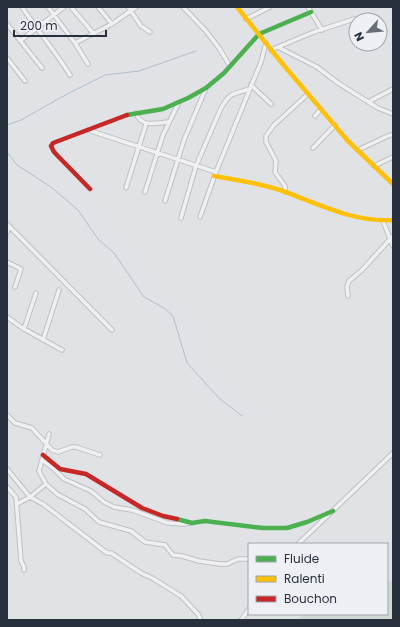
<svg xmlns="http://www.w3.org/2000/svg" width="400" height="627" font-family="Poppins,sans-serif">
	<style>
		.green { fill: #d1d9d1 }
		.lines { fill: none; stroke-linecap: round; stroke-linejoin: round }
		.stream { stroke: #b0becf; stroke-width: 1 }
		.street-casing { stroke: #bec0c3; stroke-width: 5.5 }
		.street { stroke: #f0f0f2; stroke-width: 3.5 }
		.fast { stroke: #4caf50; stroke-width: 4.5 }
		.slow { stroke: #ffc107; stroke-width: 4.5 }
		.jam { stroke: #c62828; stroke-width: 4.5 }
	</style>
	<rect width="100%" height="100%" fill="#e0e2e5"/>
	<path class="green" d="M393 580V620H298L303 614H387V582Z"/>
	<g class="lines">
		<path class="stream" d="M7 125 21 120 69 93 105 75 139 71 196 51
			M7 152 17 165 51 187 78 210 98 239 114 253 144 297 164 308 173 316 187 363 219 398 242 416"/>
		<g class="street-casing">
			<path id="street" d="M22 7C37 30 55 51 70 75
				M48 7 75 43 88 64
				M71 7 94 34
				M98 7 112 24
				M128 7 141 26 150 32
				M183 7 206 31 219 48 230 66
				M308 7 322 30
				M246 19 270 7
				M7 24 42 68
				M20 41 64 7
				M75 43 112 24 136 7
				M278 47 314 32 354 19
				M271 50 278 47 317 67 338 83 378 108 393 114
				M7 58 25 81
				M251 85 271 104
				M368 102 393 89
				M136 113C141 128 156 123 168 122
				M315 116 321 109
				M88 130 216 172
				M313 148 335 125
				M358 150 390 135H393
				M374 166 393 157
				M126 188 146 124
				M145 192 163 135 179 102
				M285 192V186L275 172 276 161 266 142V136L274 125 308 94
				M165 201 184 140 206 88
				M200 217 216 172 261 62 266 43
				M181 218 196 166 221 108C231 91 233 95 249 89
				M383 221 393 246
				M7 224 112 330
				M7 233 9 226
				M7 262 21 269 15 287
				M348 296 347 286 349 281 362 270 393 236
				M7 317 24 329 62 350
				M24 329 36 293
				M43 340 59 290
				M7 415 15 423 32 428 52 450 58 452 72 447H76L100 455
				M49 434 39 471 46 484 57 494 85 509 99 522 131 531 145 542 165 545 173 555 182 556 199 561 220 564H227L238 559H249
				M42 460 53 468 64 479 91 491 104 502 114 507 132 510 168 523 183 524 190 523
				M7 469 30 497 46 484
				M7 487 16 497 21 561 24 567V570
				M17 504 30 497 43 504 107 553H111L141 573 152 578 181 596 198 614 201 620
				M298 544 393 453
				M241 620 249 609"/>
		</g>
		<use href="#street" class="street"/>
		<path class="fast" d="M127 115 163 109 188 98 206 88 224 73 259 34 311 12
			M177 519 192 523 205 521 263 528H287L307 522 333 511"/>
		<path class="slow" d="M237 7 281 62 348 141 393 184
			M214 176C236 180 259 183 280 190 317 203 354 223 393 220"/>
		<path class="jam" d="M90 189 54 152 51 146 53 143 127 115
			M43 455 60 469 86 474 142 508 163 516 177 519"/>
	</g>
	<rect width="400" height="627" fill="none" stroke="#282f3d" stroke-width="16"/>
	<rect x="248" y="543" width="140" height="72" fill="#eef0f5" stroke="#9fa3ab"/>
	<rect x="256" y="556" width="20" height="6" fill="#4caf50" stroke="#9fa3ab"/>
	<text x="284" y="563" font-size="12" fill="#282f3d">Fluide</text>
	<rect x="256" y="576" width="20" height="6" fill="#ffc107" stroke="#9fa3ab"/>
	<text x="284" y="583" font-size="12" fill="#282f3d">Ralenti</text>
	<rect x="256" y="596" width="20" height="6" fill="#c62828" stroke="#9fa3ab"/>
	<text x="284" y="603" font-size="12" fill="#282f3d">Bouchon</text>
	<g transform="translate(368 32) rotate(243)"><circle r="19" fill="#eef0f5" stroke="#9fa3ab"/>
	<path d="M0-3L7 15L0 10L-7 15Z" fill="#686e78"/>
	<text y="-6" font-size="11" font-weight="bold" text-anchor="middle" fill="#282f3d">N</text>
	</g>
	<path d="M14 30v6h92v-6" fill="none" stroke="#282f3d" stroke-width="2"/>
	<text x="20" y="30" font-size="12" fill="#282f3d" stroke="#eef0f5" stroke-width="3" paint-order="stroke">200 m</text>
</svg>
